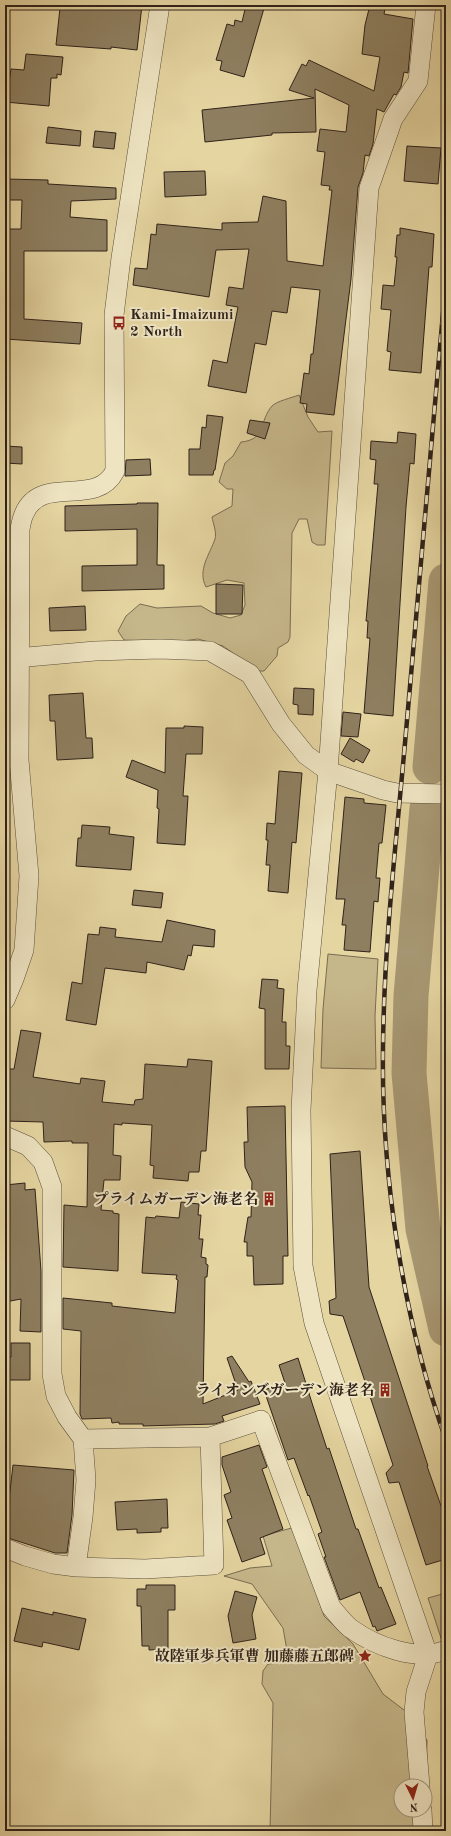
<svg xmlns="http://www.w3.org/2000/svg" width="451" height="1836" font-family="'Old Standard TT','Noto Serif JP',serif">
	<style>
		.green { fill: #c6b78a; stroke: #7a6c52; fill-rule: evenodd }
		.lines { fill: none; stroke-linecap: round; stroke-linejoin: round }
		.river { stroke: #a79873; stroke-width: 35 }
		.building { fill: #8e7f60; stroke: #2f221a }
		.street-casing { stroke: #5c4f3c; stroke-width: 20 }
		.street { stroke: #eee4c2; stroke-width: 19 }
		.rail-casing { stroke: #2f221a; stroke-width: 4.5 }
		.rail { stroke: #eee4c2; stroke-width: 3; stroke-dasharray: 9; stroke-linecap: butt }
		.labels { text-anchor: middle; stroke-width: 4; stroke-linejoin: round; paint-order: stroke }
		.poi-label { font-size: 15px; font-weight: bold; fill: #2f221a; stroke: #eee4c2; text-anchor: end }
	</style>
	<rect width="100%" height="100%" fill="#e5d5a1"/>
	<filter id="stains"><feTurbulence type="fractalNoise" baseFrequency=".005" numOctaves="4"/><feColorMatrix values="0 0 0 0 .2 0 0 0 0 .09 0 0 0 0 .02 0 0 0 .5 -.17"/></filter>
	<radialGradient id="worn" r=".72"><stop offset=".6" stop-color="#630" stop-opacity="0"/><stop offset="1" stop-color="#630" stop-opacity=".3"/></radialGradient>
	<path class="green" d="M299 395 308 417 318 432 332 431 325 545H317L312 542 307 519H299L292 533 290 637 288 642 278 648 277 656 264 671H258L223 646 198 639 174 642 124 640 118 631 126 616 140 604 157 608 201 606 213 613 230 618 241 615 245 605 244 583 227 580 206 587C197 570 210 554 215 539 217 533 213 523 212 517L232 506 233 489H227L219 482 225 463 233 456 241 442C266 440 259 421 272 406 277 401 291 398 299 395Z
		M328 954 378 959 375 1016 376 1069 321 1068 323 1009Z
		M295 1527 324 1616 353 1644 383 1694 404 1710 427 1740 425 1831H270L273 1703 262 1684 263 1671 268 1664 289 1662 283 1628 252 1584 224 1576 250 1568 272 1566 263 1536ZM401 1786H425V1810H401Z
		M446 1593V1642L442 1641 428 1598Z"/>
	<g class="lines">
		<path class="river" d="M430 767 446 581
			M427 808 411 996 409 1073 423 1229 446 1329"/>
	</g>
	<path class="building" d="M67 5H142L137 50 111 47V49L56 45 60 8 66 9Z
		M246 5H265L244 77 220 70 222 61 216 60 227 24 234 26 235 20 242 22Z
		M370 5 385 9 384 14 413 19 408 73 404 72 401 87 396 95 394 94 384 112 377 109 373 144 369 156 365 155 363 173 358 187 351 279 334 415 306 412 307 404 300 403 304 373 309 374 311 354H313L320 290 291 287 287 313 272 311 266 345 255 343 246 393 208 386 213 360 227 363 238 307 226 305 229 287 243 289 249 249 216 250 209 297 133 285 135 268 147 269 151 234 156 235 157 224 222 230V223L258 222 263 196 286 201 287 261 323 266 332 190H329L330 186 321 185 325 152 317 151 320 129 346 132 349 105 315 89 316 132 272 133V135L205 142 202 110 314 98 289 90 302 64 306 66 309 60 374 91 380 57 362 54 365 25Z
		M26 54 63 57 61 75 57 74V78H51L49 106 5 102V82H9L11 69 24 70Z
		M48 127 81 131 80 146 46 143Z
		M95 131 116 133 114 149 93 147Z
		M407 146 441 148 438 184 404 181Z
		M205 171 206 195 165 197 164 172Z
		M5 179 48 180V184L116 188V199L71 201 70 217 107 220V251H24V319L82 323 80 344 5 339V229H21L22 200H5Z
		M400 228 434 234 432 267H429L421 373 389 370 391 352 387 351 391 310 381 309 383 285 394 286 397 257H395L397 235H400Z
		M207 415 223 417 215 470H214L213 475H189V449H200L202 427 206 428Z
		M250 420 270 423 265 439 247 433Z
		M398 432 416 434 414 464 410 463 406 507 393 716 364 713 370 638H367L368 621H366L378 484H374L376 460 370 459 371 441 397 443Z
		M5 446 22 447V464L5 463Z
		M150 459 151 475 125 476 126 460Z
		M137 503H158L157 565H164V589L82 591V566L137 565V529L65 531V506L137 504Z
		M216 584 243 585 242 614H216Z
		M85 606 86 630 50 631 49 608Z
		M294 688 314 689 313 715 298 714V705L293 704Z
		M83 693 86 738H92L93 758 57 760 55 721H50L49 695Z
		M343 712 361 714 358 737 341 736Z
		M184 726 203 727 202 754H186L183 796H188L185 845 157 843 159 809 157 808 158 790 126 777 132 760 165 773 166 728H184Z
		M350 738 370 750 363 763 356 759 354 762 341 754Z
		M279 771 302 773 296 843 292 842 288 893 268 891 270 865H266L268 840H266L267 823 275 824Z
		M345 797 364 799V803L386 805 382 843H379L376 878H380L378 902 374 901 370 952 344 950 346 925H342L345 899H336Z
		M82 825 110 827 109 834 134 837 131 870 76 866 78 838H81Z
		M134 890 163 893 161 908 132 905Z
		M167 920 215 930 214 947 193 945 191 956 188 955 184 970 147 962 146 973 105 968 96 1025 66 1020 72 982 82 984 88 934 99 935 100 927 116 929 115 937 162 942Z
		M262 979 278 980 277 988 284 989 282 1022H286V1046H290L289 1069H265V1009L259 1008Z
		M21 1030 41 1033 33 1077 80 1084 81 1078 105 1081 102 1102 134 1105 135 1100 143 1099 145 1064 187 1067 188 1059 212 1061 206 1151H201L199 1172H189L188 1181 153 1178 154 1166 150 1165 152 1125 122 1123V1125L114 1124 113 1155 121 1156 120 1180H104L101 1210 113 1211V1213L119 1214 118 1271 63 1267 64 1205 87 1207 88 1143H72V1141L44 1142 43 1122 5 1121V1069H14Z
		M285 1106 288 1256H283V1284L254 1285 253 1256H247V1242H244L248 1217H251L252 1182 245 1167 244 1142H248L247 1107Z
		M360 1151 369 1287 428 1466H427L446 1520V1559L426 1565 399 1482 389 1483 386 1473 393 1465 343 1316 330 1314 329 1301 336 1298 330 1154Z
		M25 1183V1190L35 1189 41 1271V1332L20 1331 21 1299 5 1302V1185Z
		M181 1202 199 1204 198 1215H201L199 1239H203L201 1257 206 1258V1264L208 1265 207 1277H205L203 1404 238 1390 227 1358 232 1356 249 1382 251 1381 260 1404 222 1416 224 1421 215 1424 143 1426V1424H119V1422L112 1423 111 1418 82 1419 80 1414 81 1331 63 1329V1298L112 1303V1306L175 1313 178 1280 176 1279 177 1275 142 1273 146 1217 155 1218 156 1216 179 1218Z
		M11 1343H30V1380H5V1357H11Z
		M298 1358 312 1403 327 1449 329 1448 356 1529H358L379 1588 381 1587 396 1624 377 1631 375 1626 373 1627 360 1592 340 1600 324 1557H326L318 1534 322 1532 309 1495 308 1496 294 1458 288 1460 264 1390 285 1383 279 1365Z
		M259 1445 267 1467 262 1469 283 1529 260 1538 265 1554 242 1562 227 1520 232 1518 224 1495 231 1492 222 1465V1457Z
		M13 1465 74 1470 72 1515 67 1553H55L5 1537 7 1499 9 1500Z
		M167 1499 168 1528H161V1532L137 1533V1529L117 1530 115 1502Z
		M146 1585H175V1610H168V1649L149 1650V1646H142L141 1606H137V1589H146Z
		M235 1591 257 1597 252 1615 256 1639 233 1643 228 1616Z
		M22 1608 53 1615V1612L86 1619 79 1650 43 1642 42 1647 14 1641Z"/>
	<g class="lines">
		<g class="street-casing">
			<path id="street" d="M426 5 418 81 393 119 369 188 328 771 307 990 301 1110 303 1266 314 1323 428 1655
				M5 659 95 651 160 649 210 651 250 674 281 724 306 755 328 771 383 790 397 793 446 794
				M5 1000 14 979 24 950 29 876 19 760 20 529C21 524 22 518 24 514 41 473 96 509 115 471L114 315 121 258 160 5
				M5 1136 28 1146 43 1162 52 1187V1374L56 1396 67 1417 83 1439 86 1480 83 1517 76 1567
				M83 1439 210 1437 261 1420 331 1607C337 1614 343 1622 350 1628 375 1646 416 1662 446 1650
				M5 1548 25 1556 53 1564 76 1567 145 1569 214 1565 210 1437
				M420 1786 414 1712 416 1692 428 1655
				M422 1810 423 1831"/>
		</g>
		<use href="#street" class="street"/>
		<g class="rail-casing">
			<path id="rail" d="M446 280C432 434 419 588 405 743 396 844 384 945 383 1047 381 1176 403 1319 446 1440"/>
		</g>
		<use href="#rail" class="rail"/>
	</g>
	<defs>
		<g id="bus-bare" transform="scale(1.08)"><path d="M-5-6H5V4H4V6H2V4H-2V6H-4V4H-5ZM-3.5-4V0h7V-4ZM-3.5 1.2v1.5H-2V1.2ZM2 1.2v1.5H3.5V1.2Z" fill="#8f2418" stroke="#eee4c2" stroke-width="2.5" paint-order="stroke"/></g>
		<g id="building-bare" transform="scale(1.08)"><path d="M-4-6H4V6H1V3H-1V6H-4ZM-2.5-4.3h1.7v1.8h-1.7ZM.8-4.3h1.7v1.8H.8ZM-2.5-1h1.7V.8h-1.7ZM.8-1h1.7V.8H.8Z" fill="#8f2418" stroke="#eee4c2" stroke-width="2.5" paint-order="stroke"/></g>
		<g id="sight-bare" transform="scale(1.08)"><path d="M0-6L1.8-2.2L6-1.7L2.9 1.2L3.7 5.4L0 3.3L-3.7 5.4L-2.9 1.2L-6-1.7L-1.8-2.2Z" fill="#8f2418" stroke="#eee4c2" stroke-width="2.5" paint-order="stroke"/></g>
	</defs>
	<g fill-rule="evenodd">
		<use href="#bus-bare" x="119" y="323"/>
		<use href="#building-bare" x="269" y="1199"/>
		<use href="#building-bare" x="385" y="1390"/>
		<use href="#sight-bare" x="365" y="1656"/>
	</g>
	<g class="labels">
		<g class="poi-label">
			<text x="130" y="319" text-anchor="start">Kami-Imaizumi<tspan x="130" dy="17">2 North</tspan></text>
			<text x="258" y="1204">プライムガーデン海老名</text>
			<text x="374" y="1395">ライオンズガーデン海老名</text>
			<text x="354" y="1661">故陸軍歩兵軍曹 加藤藤五郎碑</text>
		</g>
	</g>
	<rect width="451" height="1836" fill="none" stroke="#e5d5a1" stroke-width="20"/>
	<rect x="6" y="6" width="439" height="1824" fill="none" stroke="#2f221a" stroke-width="2"/>
	<rect x="10" y="10" width="431" height="1816" fill="none" stroke="#2f221a"/>
	<g transform="translate(413 1798) rotate(175)"><circle r="19" fill="#eee4c2" stroke="#a2967f"/>
	<path d="M0-3L7 15L0 10L-7 15Z" fill="#8f2418"/>
	<text y="-6" font-size="11" font-weight="bold" text-anchor="middle" fill="#2f221a">N</text>
	</g>
	<rect width="100%" height="100%" filter="url(#stains)"/>
	<rect width="100%" height="100%" fill="url(#worn)"/>
</svg>
